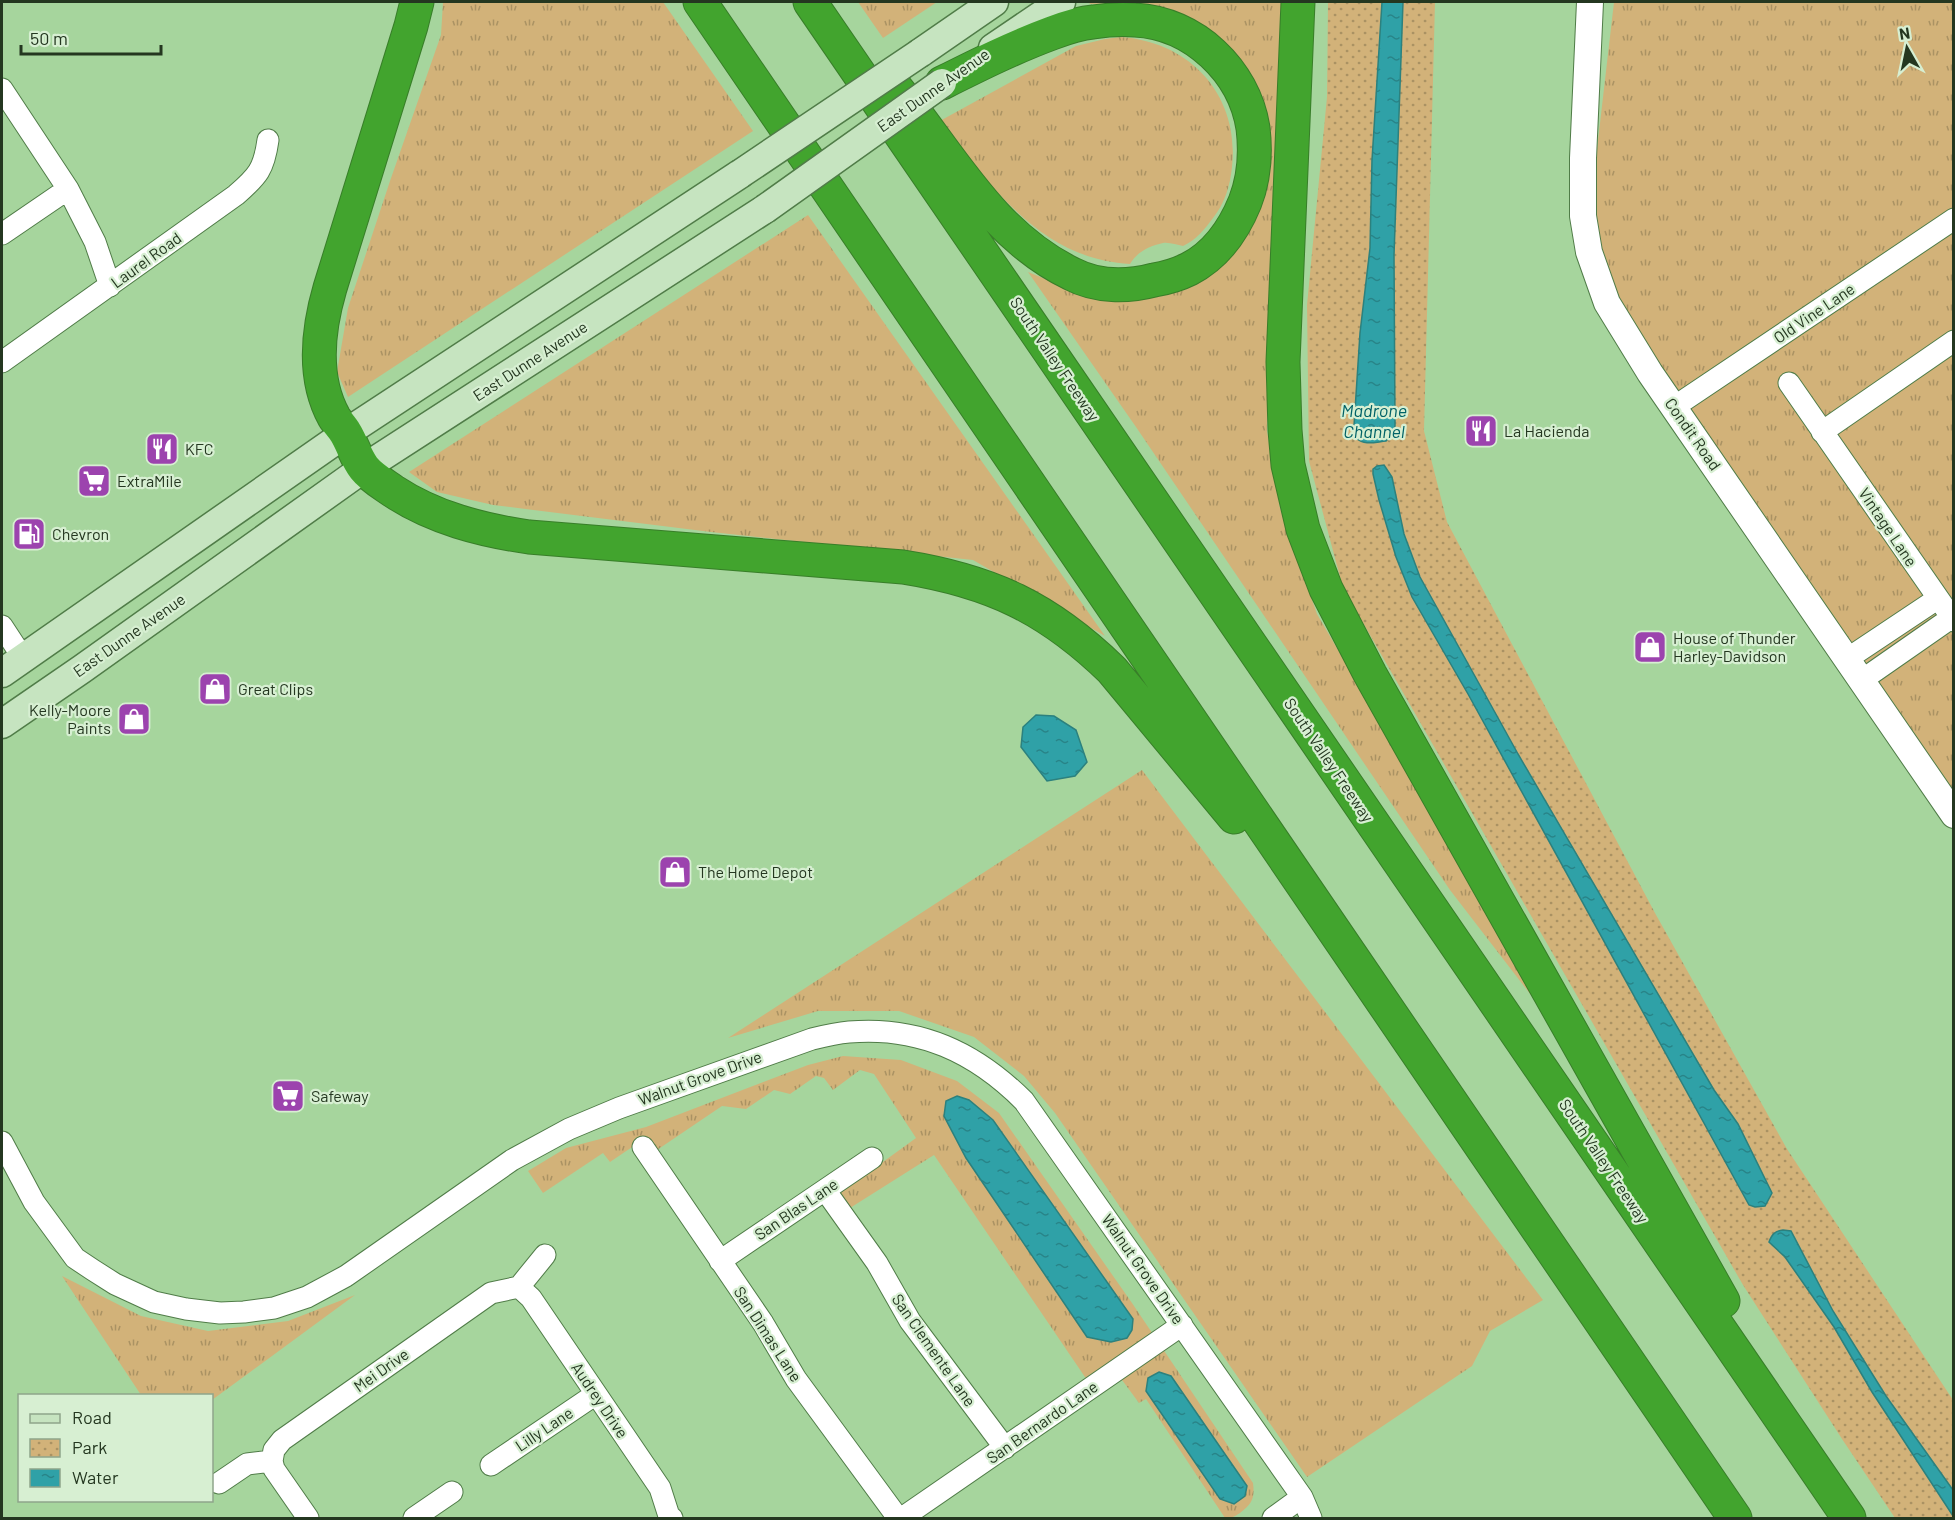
<svg xmlns="http://www.w3.org/2000/svg" width="1955" height="1520" font-family="Barlow,sans-serif">
	<style>
		.grass { fill: url(#grass-tufts) }
		.park { fill: url(#park-dots) }
		.water { fill: url(#water-ripples); stroke: #2c817e; stroke-width: 1.5 }
		.lines { fill: none; stroke-linecap: round; stroke-linejoin: round }
		.minor-casing { stroke: #507c48; stroke-width: 23 }
		.tertiary-casing { stroke: #507c48; stroke-width: 28 }
		.secondary-casing { stroke: #507c48; stroke-width: 31 }
		.motorway-casing { stroke: #387e29; stroke-width: 35 }
		.minor { stroke: #fff; stroke-width: 21 }
		.tertiary { stroke: #fff; stroke-width: 26 }
		.secondary { stroke: #c6e4c0; stroke-width: 28 }
		.motorway { stroke: #42a42e; stroke-width: 33 }
		.secondary-bridge-casing { stroke: #507c48; stroke-width: 31; stroke-linecap: butt }
		.secondary-bridge { stroke: #c6e4c0; stroke-width: 28 }
		.labels { text-anchor: middle; stroke-width: 4.5; stroke-linejoin: round; paint-order: stroke }
		.street-label { font-size: 16px; fill: #243720; stroke: #d7efd2 }
		.poi-label { font-size: 16px; fill: #243720; stroke: #d7efd2; text-anchor: start }
		.water-label { font-size: 18px; font-style: italic; fill: #006267; stroke: #d7efd2 }
	</style>
	<defs>
		<pattern id="grass-tufts" width="24" height="20" patternUnits="userSpaceOnUse" patternTransform="scale(1.5)"><rect width="24" height="20" fill="#d2b279"/><path d="M3 7l-1-3M5 7V3M7 7l1-3M15 17l-1-3M17 17v-4M19 17l1-3" fill="none" stroke="#aa9263"/></pattern>
		<pattern id="park-dots" width="8" height="8" patternUnits="userSpaceOnUse" patternTransform="scale(1.5)"><rect width="8" height="8" fill="#d2b279"/><path d="M2 2h.1M6 6h.1" fill="none" stroke="#aa9263" stroke-width="1.8" stroke-linecap="round"/></pattern>
		<pattern id="water-ripples" width="26" height="14" patternUnits="userSpaceOnUse" patternTransform="scale(1.5)"><rect width="26" height="14" fill="#2fa1a7"/><path d="M2 4q2-2 4 0t4 0M15 11q2-2 4 0t4 0" fill="none" stroke="#288488"/></pattern>
	</defs>
	<rect width="100%" height="100%" fill="#a6d59d"/>
	<path class="grass" d="M443 2H663L753 131 348 397 337 372 348 308 390 181 441 35Z
		M858 2H937L883 38Z
		M1092 2H1282L1268 358 1267 431 1280 508 1317 614 1548 1009 1544 1012 1450 890 1136 427 1028 272 1073 290 1204 273 1268 129 1139 4 1125 3 1089 4Z
		M1614 2H1953V800L1615 313 1591 201Z
		M1121 37C1191 42 1240 96 1232 167 1230 186 1225 203 1213 218 1205 229 1196 240 1183 246 1177 245 1169 242 1163 243 1149 246 1137 252 1130 264 1039 259 991 184 938 122L1076 46 1105 39Z
		M808 215 1105 636 973 560 711 532 493 505 437 492 409 472Z
		M1142 770 1543 1300 1490 1331 1472 1366 1307 1477 1055 1113 1024 1076 974 1037 899 1011H818L728 1038Z
		M843 1056 901 1060 957 1081 999 1113 1132 1303 1253 1483C1255 1498 1252 1504 1240 1513 1234 1517 1232 1518 1225 1518L1146 1399 1139 1403 1111 1365 1087 1380 934 1155 850 1208 840 1193 916 1138 874 1074 860 1070 833 1090 824 1078 816 1076 790 1094 774 1090 746 1109 722 1106 657 1150 647 1137 610 1162 603 1153 543 1193 528 1171 566 1148 646 1127 808 1065Z
		M62 1276 141 1316 208 1331 288 1321 355 1295 212 1400V1396L141 1395Z"/>
	<path class="park" d="M1328 2H1435L1424 431 1447 522 1655 913 1787 1149 1953 1400V1518H1895L1842 1439 1743 1285 1343 588 1309 461 1307 305 1327 97Z"/>
	<path class="water" d="M1382 2H1403L1394 255 1395 426 1392 434 1386 441C1375 442 1365 446 1356 438L1354 426 1360 333 1370 248 1372 160Z
		M1384 465 1392 477 1404 534 1420 577 1518 754 1714 1090 1738 1124 1772 1193 1765 1206 1755 1207 1749 1205 1468 694 1412 597 1396 557 1379 500 1373 474V469L1377 466Z
		M1036 715 1054 716 1076 730 1087 762 1075 776 1047 781 1021 747 1023 727Z
		M957 1096 969 1100 993 1120 1133 1319 1132 1330 1127 1338 1111 1342 1087 1337 966 1158 944 1116 946 1101Z
		M1783 1230 1791 1231 1833 1311 1886 1396 1953 1490V1516L1872 1392 1834 1327 1785 1257 1769 1242C1772 1234 1775 1231 1783 1230Z
		M1159 1372 1171 1376 1247 1486 1245 1496 1234 1504 1220 1499 1146 1391 1148 1378Z"/>
	<g class="lines">
		<g class="minor-casing">
			<path id="minor" d="M2 89 68 189 95 242 110 286
				M2 234 68 189
				M2 362 236 195C258 176 264 169 268 140
				M1789 383 1954 621
				M1674 407 1954 219
				M1822 432 1954 341
				M2 626 23 658
				M1847 659 1937 599
				M1862 680 1951 618
				M2 1142 34 1202 75 1258 93 1270 115 1284 154 1302 186 1309 220 1313 244 1312 274 1308 307 1297 346 1276 512 1160 569 1129 619 1108 812 1039C824 1036 837 1033 849 1032 919 1026 975 1052 1024 1101L1302 1497 1311 1518
				M643 1147 763 1323 796 1379 898 1518
				M825 1190 877 1263 910 1321 1005 1448
				M720 1261 872 1158
				M519 1287 531 1298 660 1488 669 1516 672 1518
				M272 1461 274 1469 308 1518
				M491 1465 596 1394
				M219 1483 247 1464 272 1461 274 1450 282 1440 491 1293 519 1287 545 1255
				M414 1518 452 1492
				M902 1518 1182 1325
				M1273 1518 1302 1497"/>
		</g>
		<g class="tertiary-casing">
			<path id="tertiary" d="M1590 2 1583 158V216L1589 252 1607 303 1650 373 1954 815"/>
		</g>
		<g class="secondary-casing">
			<path id="secondary" d="M993 48 1061 2
				M920 53 994 2
				M2 673 346 433 740 174
				M2 724 82 669 364 468 765 209"/>
		</g>
		<g class="motorway-casing">
			<path id="motorway" d="M417 2 411 26 330 288C318 329 312 377 334 417 337 422 342 427 345 432 352 443 356 458 364 468 371 477 383 484 393 491 434 518 481 530 529 537L903 567C991 581 1048 608 1112 670L1234 817
				M700 2 1735 1518
				M810 2 1849 1518
				M1298 2 1283 362 1285 430 1288 465 1303 529 1326 589 1370 674 1723 1301
				M891 82C948 150 989 234 1072 274 1097 287 1127 287 1154 280 1166 278 1179 274 1189 269 1216 255 1234 229 1245 202 1254 179 1256 153 1253 128 1244 71 1194 23 1135 20 1122 19 1106 20 1093 22 1079 23 1065 28 1052 33 1014 47 978 65 942 83"/>
		</g>
		<use href="#minor" class="minor"/>
		<use href="#tertiary" class="tertiary"/>
		<use href="#secondary" class="secondary"/>
		<use href="#motorway" class="motorway"/>
		<g class="secondary-bridge-casing">
			<path id="secondary-bridge" d="M740 174 920 53
				M765 209 942 83"/>
		</g>
		<use href="#secondary-bridge" class="secondary-bridge"/>
	</g>
	<defs>
		<g id="restaurant-square" transform="scale(1.725)"><rect x="-9" y="-9" width="18" height="18" rx="4" fill="#9c43ae" stroke="#d7efd2"/><path d="M-5-6h1v4h1v-4h1v4h1v-4h1v5L-1.5 .5V6h-2V.5L-5-1ZM5-6V6H3V1.5H1.5Q1.5-4 5-6Z" fill="#fff"/></g>
		<g id="supermarket-square" transform="scale(1.725)"><rect x="-9" y="-9" width="18" height="18" rx="4" fill="#9c43ae" stroke="#d7efd2"/><path d="M-6-5.5h2.5l.6 2H6L4.5 2H-2.5L-4.4-4H-6ZM-1.5 3.2a1.3 1.3 0 1 0 .1 0ZM3 3.2a1.3 1.3 0 1 0 .1 0Z" fill="#fff"/></g>
		<g id="fuel-square" transform="scale(1.725)"><rect x="-9" y="-9" width="18" height="18" rx="4" fill="#9c43ae" stroke="#d7efd2"/><path d="M-5.5-6h7V0h2V4h1.3V-2.5L3-4.5l.8-.8L6-3V5H2.5V1h-1V6h-7ZM-4.2-4.7v3.2H.2V-4.7Z" fill="#fff"/></g>
		<g id="shop-square" transform="scale(1.725)"><rect x="-9" y="-9" width="18" height="18" rx="4" fill="#9c43ae" stroke="#d7efd2"/><path d="M-5-2.5h2.3a2.7 3.5 0 0 1 5.4 0H5L5.5 6h-11ZM-1.5-2.5h3a1.5 2.3 0 0 0-3 0Z" fill="#fff"/></g>
	</defs>
	<g fill-rule="evenodd">
		<use href="#restaurant-square" x="1481" y="431"/>
		<use href="#restaurant-square" x="162" y="449"/>
		<use href="#supermarket-square" x="94" y="481"/>
		<use href="#fuel-square" x="29" y="534"/>
		<use href="#shop-square" x="1650" y="647"/>
		<use href="#shop-square" x="215" y="689"/>
		<use href="#shop-square" x="134" y="719"/>
		<use href="#shop-square" x="675" y="872"/>
		<use href="#supermarket-square" x="288" y="1096"/>
	</g>
	<g class="labels">
		<g class="street-label">
			<text transform="translate(933 90) rotate(-35)" y="6">East Dunne Avenue</text>
			<text transform="translate(146 260) rotate(-36)" y="6">Laurel Road</text>
			<text transform="translate(1814 313) rotate(-34)" y="6">Old Vine Lane</text>
			<text transform="translate(1055 359) rotate(56)" y="6">South Valley Freeway</text>
			<text transform="translate(530 361) rotate(-33)" y="6">East Dunne Avenue</text>
			<text transform="translate(1693 434) rotate(55)" y="6">Condit Road</text>
			<text transform="translate(1888 527) rotate(56)" y="6">Vintage Lane</text>
			<text transform="translate(129 635) rotate(-35)" y="6">East Dunne Avenue</text>
			<text transform="translate(1329 760) rotate(56)" y="6">South Valley Freeway</text>
			<text transform="translate(700 1078) rotate(-20)" y="6">Walnut Grove Drive</text>
			<text transform="translate(1604 1161) rotate(56)" y="6">South Valley Freeway</text>
			<text transform="translate(796 1209) rotate(-34)" y="6">San Blas Lane</text>
			<text transform="translate(1143 1269) rotate(55)" y="6">Walnut Grove Drive</text>
			<text transform="translate(768 1334) rotate(57)" y="6">San Dimas Lane</text>
			<text transform="translate(934 1350) rotate(55)" y="6">San Clemente Lane</text>
			<text transform="translate(381 1370) rotate(-35)" y="6">Mei Drive</text>
			<text transform="translate(600 1400) rotate(56)" y="6">Audrey Drive</text>
			<text transform="translate(1042 1422) rotate(-35)" y="6">San Bernardo Lane</text>
			<text transform="translate(544 1429) rotate(-34)" y="6">Lilly Lane</text>
		</g>
		<g class="poi-label">
			<text x="1504" y="437">La Hacienda</text>
			<text x="185" y="455">KFC</text>
			<text x="117" y="487">ExtraMile</text>
			<text x="52" y="540">Chevron</text>
			<text x="1673" y="644">House of Thunder<tspan x="1673" dy="18">Harley-Davidson</tspan></text>
			<text x="238" y="695">Great Clips</text>
			<text x="111" y="716" text-anchor="end">Kelly-Moore<tspan x="111" dy="18">Paints</tspan></text>
			<text x="698" y="878">The Home Depot</text>
			<text x="311" y="1102">Safeway</text>
		</g>
		<g class="water-label">
			<text x="1374" y="417">Madrone<tspan x="1374" dy="21">Channel</tspan></text>
		</g>
	</g>
	<rect width="1955" height="1520" fill="none" stroke="#243720" stroke-width="6"/>
	<rect x="18" y="1394" width="195" height="108" fill="#d7efd2" stroke="#8fa58b" stroke-width="1.5"/>
	<rect x="30" y="1414" width="30" height="9" fill="#c6e4c0" stroke="#8fa58b" stroke-width="1.5"/>
	<text x="72" y="1424" font-size="18" fill="#243720">Road</text>
	<rect x="30" y="1439" width="30" height="18" fill="url(#park-dots)" stroke="#8fa58b" stroke-width="1.5"/>
	<text x="72" y="1454" font-size="18" fill="#243720">Park</text>
	<rect x="30" y="1469" width="30" height="18" fill="url(#water-ripples)" stroke="#8fa58b" stroke-width="1.5"/>
	<text x="72" y="1484" font-size="18" fill="#243720">Water</text>
	<g transform="translate(1907 48) rotate(351)" stroke="#d7efd2" stroke-width="4.5" paint-order="stroke">
	<path d="M0-4.5L10 22L0 15L-10 22Z" fill="#243720"/>
	<text y="-9" font-size="16" font-weight="bold" text-anchor="middle" fill="#243720">N</text>
	</g>
	<path d="M21 45v9h140v-9" fill="none" stroke="#243720" stroke-width="3"/>
	<text x="30" y="45" font-size="18" fill="#243720" stroke="#d7efd2" stroke-width="4.5" paint-order="stroke">50 m</text>
</svg>
